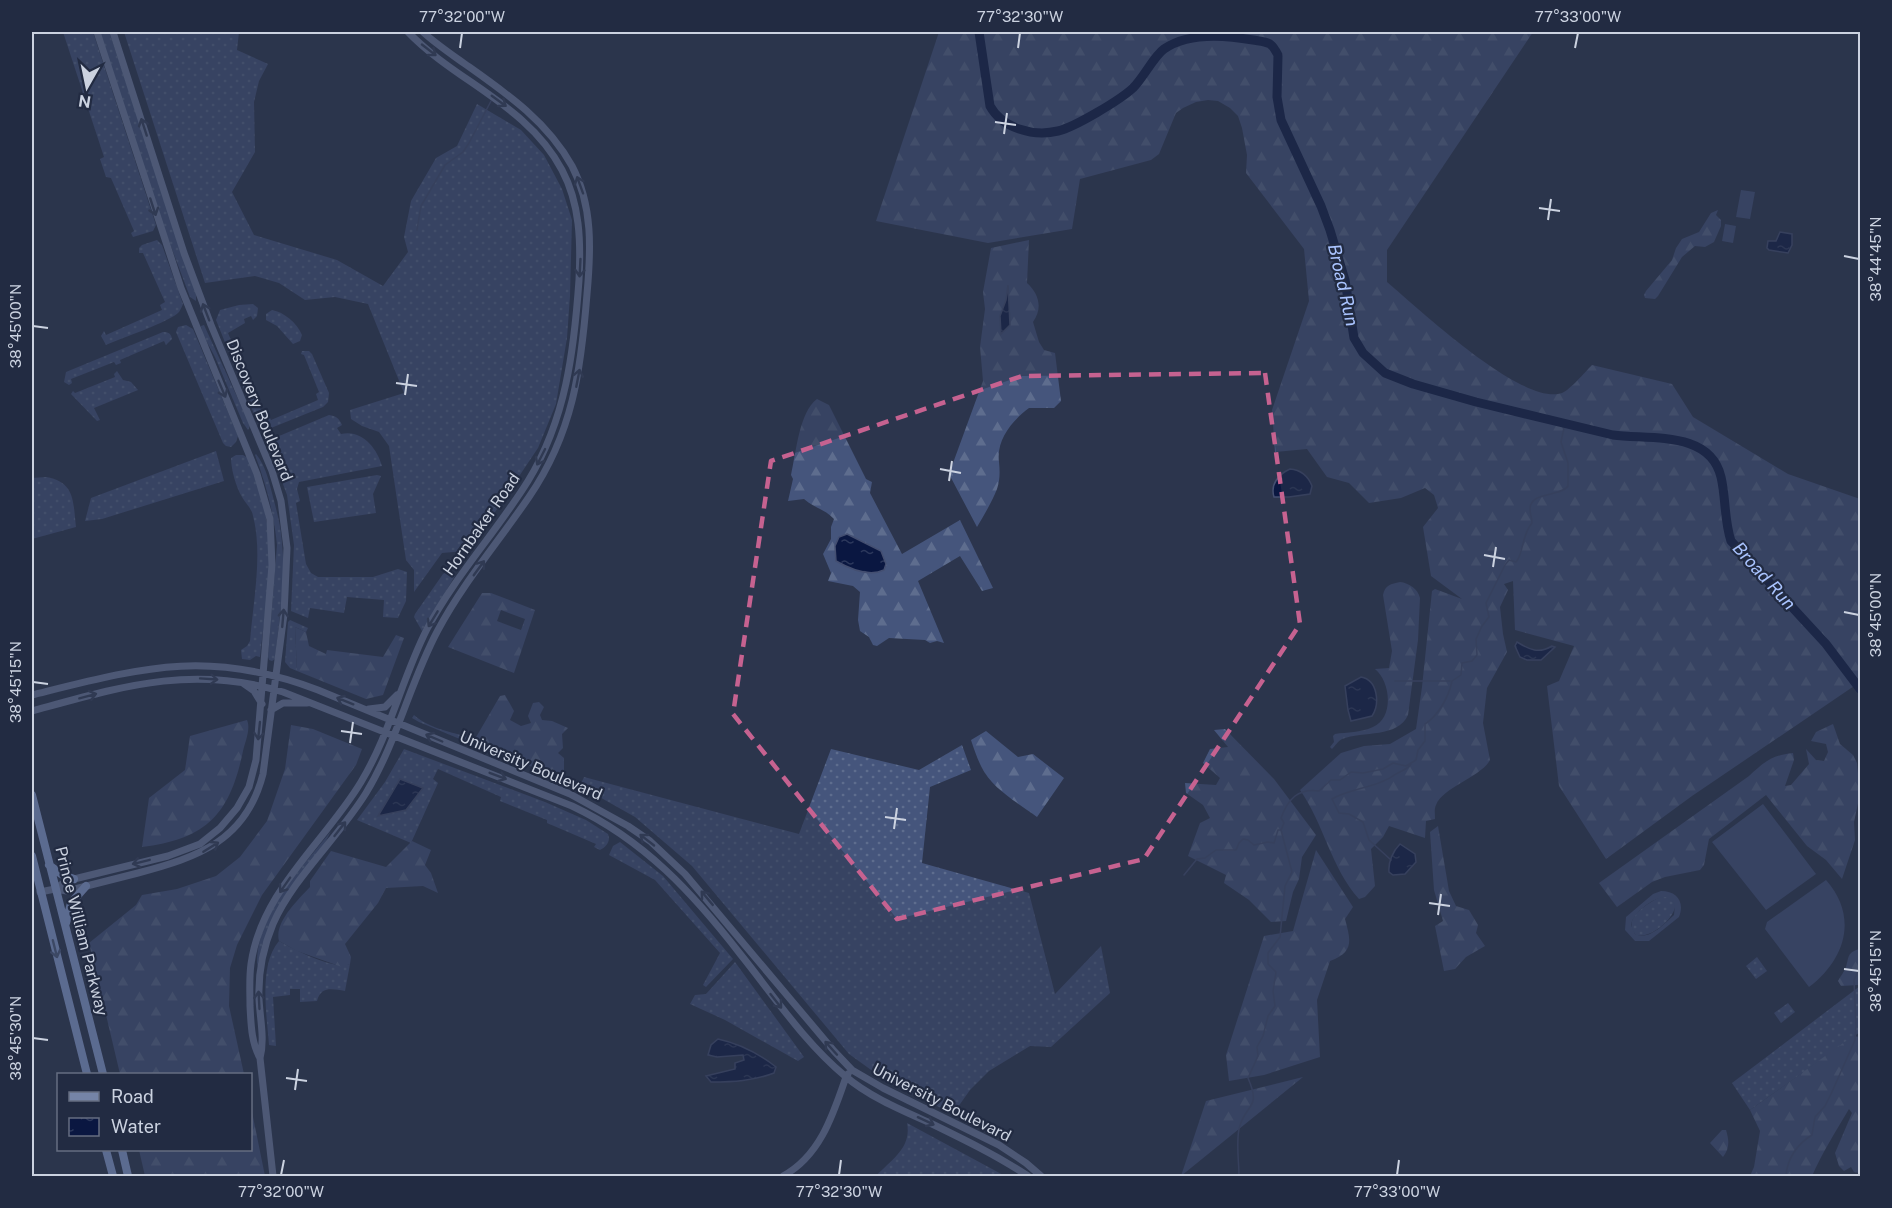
<svg xmlns="http://www.w3.org/2000/svg" width="1892" height="1208" font-family="'Public Sans',sans-serif">
	<style>
		.grass { fill: url(#grass-dots) }
		.forest { fill: url(#forest-firs); fill-rule: evenodd }
		.pitch { fill: #45557c; fill-rule: evenodd }
		.water { fill: url(#water-ripples); stroke: #444f71; stroke-width: 1.5 }
		.lines { fill: none; stroke-linecap: round; stroke-linejoin: round }
		.stream { stroke: #444f71; stroke-width: 1.5 }
		.river { stroke: #0a1741; stroke-width: 9 }
		.secondary { stroke: #7584a7; stroke-width: 7 }
		.highway { stroke: #96ade2; stroke-width: 8 }
		.oneway { stroke: #37415b }
		.oneway2 { stroke: #505f82 }
		.marked { fill: none; stroke: #c66290; stroke-width: 4.5; stroke-dasharray: 12 8; stroke-linejoin: round }
		.ticks { fill: none; stroke: #cbd2e0; stroke-width: 2 }
		.labels { text-anchor: middle; stroke-width: 4.5; stroke-linejoin: round; paint-order: stroke }
		.street-label { font-size: 16px; fill: #cbd2e0; stroke: #222b42 }
		.water-label { font-size: 18px; font-style: italic; fill: #a9c3fe; stroke: #222b42 }
		.neatline { fill: none; stroke: #cbd2e0; stroke-width: 2 }
		.ticks-label { font-size: 15px; text-anchor: middle; fill: #cbd2e0 }
	</style>
	<defs>
		<pattern id="grass-dots" width="8" height="8" patternUnits="userSpaceOnUse" patternTransform="scale(1.5)"><rect width="8" height="8" fill="#45557c"/><path d="M2 2h.1M6 6h.1" fill="none" stroke="#5e6d8e" stroke-width="1.8" stroke-linecap="round"/></pattern>
		<pattern id="forest-firs" width="22" height="20" patternUnits="userSpaceOnUse" patternTransform="scale(1.5)"><rect width="22" height="20" fill="#45557c"/><path d="M5 1l3.5 6h-7zM16 11l3.5 6h-7z" fill="#5e6d8e"/></pattern>
		<pattern id="water-ripples" width="26" height="14" patternUnits="userSpaceOnUse" patternTransform="scale(1.5)"><rect width="26" height="14" fill="#0a1741"/><path d="M2 4q2-2 4 0t4 0M15 11q2-2 4 0t4 0" fill="none" stroke="#2c385c"/></pattern>
	</defs>
	<rect width="100%" height="100%" fill="#2c354d"/>
	<path class="grass" d="M63 32H93L156 225 153 231 133 237 131 233 134 231 111 178 106 177 100 159 104 157Z
		M100 32H109L110 34 196 294V301L190 297 164 228Z
		M124 32H239L237 50 268 64 259 81 254 102 255 152 232 192 254 235 337 260 383 286 408 252 404 237 411 201 436 158 457 146 477 104 521 130 544 155 562 189 572 220 570 296 567 338 556 404 538 448 489 521 465 551 442 553 414 592V570L406 560 389 446 379 432 362 426 351 419 350 410 404 393 368 304 335 297 305 300 279 283 255 276 205 283Z
		M157 240 162 245 183 304C182 306 181 309 179 312 172 321 119 339 106 345L101 336 104 331 106 335 162 310 160 305 165 302 143 253H139V248L142 245Z
		M253 304 258 308 257 316 253 320 251 316 244 319 245 323 228 333 264 417 269 416 271 420 318 400 316 394 319 392 304 355 301 354 302 351H309L312 354 329 393 328 402 323 407 271 428 261 427 258 424 216 320 220 310 239 305Z
		M272 310C284 312 297 323 302 335L300 341 293 344 277 326 266 320V314Z
		M186 325 193 329 238 436 236 442 231 447 226 446 223 443 176 332 178 327Z
		M204 325 245 414 250 426 248 430 243 423 215 357 202 333 201 326Z
		M163 332C168 332 171 333 172 339L166 345 164 341 120 360 121 363 116 365 114 362 71 379 72 383 69 385 64 382 66 372Z
		M117 371 123 380 131 382 138 390 94 408 100 420 97 421 71 394 73 391 75 393 115 377 114 374Z
		M329 415C336 416 339 418 342 425L337 428 341 434C362 429 377 448 382 466L299 482 297 489 300 501 296 503 306 564 311 573 318 577H373L398 569 407 572 406 601 398 618 383 617 384 600 347 597 344 613 310 608 308 618 291 611 294 545 287 495 270 449 272 439Z
		M216 451 224 481 102 519 85 521 91 498Z
		M256 454C266 466 269 482 273 497 277 512 281 527 282 542 286 580 279 621 275 659L272 661 269 660 268 657 277 545C274 514 266 484 255 455Z
		M236 455H243L248 458C255 477 262 497 266 517 274 563 265 611 260 657L256 656 250 660 242 659 241 650 247 646 250 641C253 603 263 554 253 516 252 509 246 504 242 497 236 487 231 469 231 458Z
		M377 475 381 476 373 494 376 513 314 522 307 487Z
		M46 477C76 482 73 503 76 527L32 539V478Z
		M448 571 453 572 455 576 422 631 414 617 415 614 443 574Z
		M290 620 308 628 306 632 295 627 297 671 290 668 285 662 288 622Z
		M414 715C429 729 456 733 475 739L479 747 419 722 412 718Z
		M962 745 971 770 930 787 922 863 1029 893 1055 994 1101 946 1110 993 1051 1047 1030 1046 989 1071 970 1090 953 1114 885 1080 849 1054 692 866 635 817 580 786 584 777 799 834 831 749 919 770Z
		M404 749 545 802 586 820 608 834C611 841 606 847 600 850L594 847 596 844 547 823V820L500 801 501 797 438 769 433 779 438 783 411 843 357 820 385 782Z
		M331 831 325 843 263 942 257 967C257 960 257 951 259 944 270 900 303 866 331 831Z
		M620 842 663 876 733 959 706 987 703 985 720 953 655 880 609 855 613 846Z
		M1660 897C1697 894 1658 941 1636 935 1621 919 1647 904 1660 897Z
		M279 941C295 950 333 970 350 964L345 991C332 989 321 986 317 1001L300 1002V989H290V995L273 997 276 1046 269 1045C267 1016 258 965 279 941Z
		M1757 957 1767 971 1756 979 1746 966Z
		M735 962 804 1057 798 1061 725 1020 690 1004 695 995 706 994Z
		M1860 986V1032L1750 1110 1732 1083Z
		M1788 1003 1795 1012 1781 1023 1774 1013Z
		M907 1123 1005 1176H876C891 1160 912 1148 907 1123Z"/>
	<path class="forest" d="M939 32H1533L1387 250V282C1418 308 1523 407 1562 393 1570 390 1585 372 1592 365L1672 384 1693 417 1788 474 1860 499V682L1692 796 1606 859 1559 786 1547 686 1559 681 1574 646 1515 630 1513 581 1504 584 1508 590 1500 607 1503 634 1507 652 1487 688 1483 723 1490 760C1481 777 1443 787 1436 805 1434 809 1435 814 1435 819L1426 821 1425 838 1389 826 1383 837 1371 849 1375 886 1365 897 1359 899C1331 868 1324 824 1300 790L1341 753 1364 746 1390 744 1416 729 1422 687 1432 591 1435 589 1462 599 1431 576 1423 527 1438 508 1434 495 1425 488 1401 498 1369 503 1349 483 1327 477 1307 449 1275 452 1272 410 1309 301 1304 249 1246 173 1247 155 1242 128 1238 116 1230 108 1218 101 1208 100 1196 102 1183 108 1176 113 1159 154 1151 160 1080 179 1072 229 988 243 876 221Z
		M1718 210 1716 215 1721 220V226L1714 242 1705 247 1695 246 1682 257 1658 296 1655 299 1645 298 1644 295 1646 291 1672 260 1676 248 1682 239 1699 232 1711 213Z
		M1029 240 1027 283C1039 294 1043 308 1033 322L1039 342 1044 350 1055 353 1061 401 1054 408H1029C1013 420 996 439 999 462 1000 472 1000 480 997 489 992 502 984 515 977 527L949 474 983 381 980 347 985 309 983 292 991 248Z
		M817 399 829 405 866 479 872 482 870 493 902 554 960 520 993 588 982 591 960 556 918 581 944 643 937 641 930 643 925 640 889 638 877 646 873 645 869 637 860 631 858 620 860 592 853 586 828 581 831 573 823 554 831 539V527L834 519C825 509 814 508 804 499L788 501 793 479 791 475C796 454 799 412 817 399Z
		M1400 582C1409 583 1418 589 1420 598L1418 640 1408 715C1398 738 1363 731 1342 739 1338 741 1335 746 1332 749L1330 747 1334 742 1333 736 1335 734C1348 732 1360 733 1373 727 1394 718 1391 682 1375 669L1389 668 1392 651 1383 595C1385 585 1391 584 1400 582Z
		M482 593H491L535 610 514 673 448 647ZM501 610 525 619 521 630 497 621Z
		M295 627 306 632 309 646 326 654 327 650 383 657 396 635 404 638 383 695 366 699 297 671Z
		M505 695 514 711 510 720 521 726 531 723 528 716 533 703 539 702 544 707 540 715 542 720 552 721 568 728 562 734 563 748 558 753 564 758V773L559 778 479 745 475 739 500 696Z
		M247 720C251 729 245 742 243 751 230 814 207 839 142 847L149 798 185 770 190 736Z
		M1833 724 1840 744 1853 755 1857 763 1860 794 1854 822 1855 840 1842 879 1826 860 1807 846 1766 795 1709 839 1704 865 1700 870 1665 877 1652 882 1617 907 1599 883 1749 776C1764 762 1772 755 1793 753L1794 760 1785 786 1791 785 1809 764 1806 749 1816 760 1824 761 1828 752 1826 744 1811 741 1816 732Z
		M291 725 313 729 362 749 356 765 262 895 237 945 230 968 229 1006 244 1074H120L89 943 136 905 142 895 177 889 216 876 240 857 267 821 285 769Z
		M1225 729 1274 779 1316 835 1302 857 1299 879 1293 892 1286 921 1271 922 1249 900 1224 883 1226 875 1188 856 1200 823 1210 818 1203 805 1186 793 1185 783 1216 785 1220 778 1203 763 1210 749 1228 747 1214 730Z
		M986 731 1018 757 1033 754 1064 778 1037 817C1017 802 992 789 981 766 977 758 974 749 971 740Z
		M1438 826 1449 891 1456 906 1469 910 1478 925 1476 933 1485 946 1466 957 1455 969 1444 971 1435 926 1443 921 1434 890 1430 832Z
		M412 841 431 850 425 865 431 873 438 893 423 886 386 888 378 903 345 944 351 957 350 964 342 967 297 951 279 941C274 922 298 900 310 887V881L331 851 386 867Z
		M1316 850 1353 907 1345 919C1351 941 1354 952 1330 961L1317 1000 1320 1057 1264 1075 1229 1081 1226 1055 1264 936 1293 931Z
		M1860 949V982L1858 985 1841 986 1838 981C1840 977 1844 972 1846 967 1849 957 1847 952 1860 949Z
		M1853 1036 1860 1037 1859 1173 1854 1172 1851 1167 1844 1171 1839 1166 1835 1153 1852 1113 1849 1109C1836 1131 1822 1153 1812 1176H1750L1754 1167 1760 1131 1750 1110Z
		M1303 1077 1181 1176 1206 1101Z
		M251 1107 265 1176H145L139 1150H250Z
		M1722 1130H1726C1729 1140 1730 1148 1723 1157L1710 1143Z"/>
	<path class="pitch" d="M1741 190 1755 192 1750 219 1736 217Z
		M1725 224 1736 226 1733 243 1722 241Z
		M1763 804 1816 874 1766 910 1712 842Z
		M1826 880C1859 917 1845 960 1809 987L1765 929 1767 922Z
		M1661 891C1677 891 1685 902 1679 917L1649 941H1635L1625 930 1626 917 1653 894ZM1666 897 1675 904 1674 915C1664 924 1649 941 1635 934L1631 925C1633 913 1653 897 1666 897Z"/>
	<path class="water" d="M1780 232 1792 234V245L1788 253 1769 250 1767 248 1768 241H1776Z
		M1008 285 1010 325 1001 334 1000 316 1006 300Z
		M1290 469C1302 470 1308 476 1312 486L1310 494 1289 497H1274C1270 484 1279 474 1290 469Z
		M847 534 881 551 886 564 884 570C869 577 850 569 836 561L835 546 839 537Z
		M1517 642C1530 650 1539 654 1552 646L1555 647 1541 660H1527L1520 657 1515 646Z
		M1361 677C1378 680 1380 704 1372 716L1351 721 1348 710 1345 686Z
		M400 779 423 788 406 810 378 816Z
		M1400 844 1415 854 1416 862 1405 874 1393 875 1389 872C1388 862 1393 851 1400 844Z
		M718 1039C741 1044 758 1053 776 1067L774 1073C753 1081 733 1082 711 1082L706 1076 735 1069V1063L744 1060 743 1055 717 1057 708 1055 711 1045Z"/>
	<g class="lines">
		<path class="stream" d="M417 230 421 206 445 165 463 152 469 143 491 101
			M1395 681H1450
			M1391 860 1369 840 1363 822 1349 814 1339 813 1332 799C1351 788 1377 788 1396 774 1402 770 1407 770 1411 764
			M1184 875 1197 859 1205 858 1216 850H1236L1239 843 1243 839 1248 840 1254 845 1268 842 1274 843 1278 830H1281
			M1239 1176C1239 1161 1236 1145 1239 1129 1245 1103 1262 1110 1248 1078L1258 1056 1257 1047 1263 1036 1268 1016 1275 1006 1273 991 1276 972 1268 964V953L1280 937 1285 886 1292 872 1281 830 1284 823 1281 818C1288 799 1298 788 1319 791L1331 780H1340L1351 772 1363 773 1383 769 1393 763 1406 766 1416 760 1418 750 1425 741V724C1439 715 1449 696 1452 681L1461 675 1462 663 1472 661 1477 655 1476 639 1482 626 1489 617 1486 603 1505 565 1509 560 1516 562C1524 553 1521 536 1532 523 1532 518 1530 514 1530 509 1530 491 1561 497 1568 486V463L1561 442 1565 423
			M1786 1176C1787 1159 1797 1144 1812 1135L1815 1117 1825 1106 1831 1094 1855 1040 1856 1026 1854 980 1860 967"/>
		<path class="river" d="M979 32 990 106C1002 128 1033 137 1058 131 1075 127 1120 100 1133 88 1144 77 1154 56 1164 49 1188 32 1225 35 1253 40 1258 41 1265 41 1270 44 1274 47 1276 51 1278 55L1277 97 1281 120 1321 206 1330 230 1345 280 1354 338 1363 353 1385 373 1413 384 1476 402 1613 435C1649 440 1710 430 1721 477 1726 498 1724 520 1731 541L1826 644 1860 689"/>
		<path class="secondary" d="M244 684 254 691 262 704
			M32 695C141 668 208 648 318 690L570 794 628 826 650 841 685 874 834 1051 852 1070 883 1088 999 1145 1026 1163 1041 1176
			M369 709 385 707 397 695
			M271 710 283 703H307
			M32 711C120 687 191 664 283 692L572 806C644 840 693 893 741 955 774 996 804 1042 845 1076 868 1096 901 1110 928 1122 963 1139 996 1155 1028 1176
			M55 889 67 891C91 885 114 879 138 873 198 857 246 841 263 774L284 614 287 548 281 501 272 471 211 325 184 253 113 32
			M40 892 55 889 66 881 168 856 200 844 220 828 237 808 249 787 256 760 272 565 270 519 257 474 181 288 97 32
			M260 1058C251 1042 251 1023 250 1006 250 992 249 978 251 964 261 891 325 842 361 782 390 734 402 678 427 629 455 576 497 531 528 481 566 419 574 351 579 280 581 242 580 204 562 170 528 105 456 82 408 32
			M273 1176 260 1058C265 1039 260 1019 259 999 258 974 263 948 273 924 293 878 339 837 366 793 397 742 410 682 438 630 463 583 499 541 529 497 573 433 581 370 587 294 591 250 593 206 572 166 547 121 506 93 465 64 451 54 436 44 423 32
			M783 1176C820 1156 833 1115 846 1077L848 1074"/>
		<path class="highway" d="M32 795 103 1074
			M32 856 87 1074
			M49 865 61 874 74 879
			M66 923 71 903 86 886
			M106 1150 113 1176
			M122 1150 128 1176"/>
	</g>
	<defs><path id="oneway-shaft" d="M-6 0H5M1.5-3L5.5 0L1.5 3" fill="none" stroke-width="1.6" stroke-linecap="round" stroke-linejoin="round" transform="scale(1.5)"/></defs>
	<g class="oneway">
		<use href="#oneway-shaft" transform="translate(429 50) rotate(38)"/>
		<use href="#oneway-shaft" transform="translate(499 101) rotate(36)"/>
		<use href="#oneway-shaft" transform="translate(144 127) rotate(-108)"/>
		<use href="#oneway-shaft" transform="translate(580 185) rotate(-110)"/>
		<use href="#oneway-shaft" transform="translate(153 207) rotate(72)"/>
		<use href="#oneway-shaft" transform="translate(580 268) rotate(93)"/>
		<use href="#oneway-shaft" transform="translate(206 312) rotate(-111)"/>
		<use href="#oneway-shaft" transform="translate(578 378) rotate(-79)"/>
		<use href="#oneway-shaft" transform="translate(222 389) rotate(67)"/>
		<use href="#oneway-shaft" transform="translate(541 457) rotate(117)"/>
		<use href="#oneway-shaft" transform="translate(479 568) rotate(-54)"/>
		<use href="#oneway-shaft" transform="translate(283 618) rotate(-85)"/>
		<use href="#oneway-shaft" transform="translate(433 619) rotate(121)"/>
		<use href="#oneway-shaft" transform="translate(209 679) rotate(4)"/>
		<use href="#oneway-shaft" transform="translate(88 696) rotate(-15)"/>
		<use href="#oneway-shaft" transform="translate(345 701) rotate(-158)"/>
		<use href="#oneway-shaft" transform="translate(259 731) rotate(96)"/>
		<use href="#oneway-shaft" transform="translate(434 738) rotate(-157)"/>
		<use href="#oneway-shaft" transform="translate(498 776) rotate(21)"/>
		<use href="#oneway-shaft" transform="translate(340 829) rotate(-52)"/>
		<use href="#oneway-shaft" transform="translate(647 840) rotate(-142)"/>
		<use href="#oneway-shaft" transform="translate(211 847) rotate(-32)"/>
		<use href="#oneway-shaft" transform="translate(141 862) rotate(166)"/>
		<use href="#oneway-shaft" transform="translate(285 885) rotate(125)"/>
		<use href="#oneway-shaft" transform="translate(707 898) rotate(-130)"/>
		<use href="#oneway-shaft" transform="translate(259 1000) rotate(-93)"/>
		<use href="#oneway-shaft" transform="translate(776 1001) rotate(52)"/>
		<use href="#oneway-shaft" transform="translate(831 1048) rotate(-132)"/>
		<use href="#oneway-shaft" transform="translate(926 1121) rotate(25)"/>
	</g>
	<use class="oneway2" href="#oneway-shaft" transform="translate(55 949) rotate(76)"/>
	<path d="M0 0H1892V1208H0ZM1265 373 1300 624 1144 859 897 919 733 714 771 461 1022 376Z" fill="#2c354d" fill-opacity=".55" fill-rule="evenodd"/>
	<path class="marked" d="M1265 373 1300 624 1144 859 897 919 733 714 771 461 1022 376Z"/>
	<path class="ticks" d="M460 48 462 33M1018 48 1020 33M1575 48 1578 33M995 122 1016 125M1004 134 1007 113M1539 208 1560 211M1548 220 1551 199M1844 256 1859 259M33 326 48 328M396 383 417 386M405 395 408 374M940 469 961 473M949 481 952 461M1484 555 1505 559M1493 567 1496 547M1844 612 1859 615M33 682 48 684M341 731 362 734M350 743 353 722M885 817 906 820M894 829 897 808M1429 903 1450 906M1438 915 1441 894M1844 969 1859 971M33 1038 48 1040M286 1078 307 1081M295 1090 298 1069M281 1175 284 1160M839 1175 841 1160M1397 1175 1399 1160"/>
	<g class="labels">
		<g class="street-label">
			<text transform="translate(260 410) rotate(68)" y="6">Discovery Boulevard</text>
			<text transform="translate(481 524) rotate(-55)" y="6">Hornbaker Road</text>
			<text transform="translate(531 765) rotate(23)" y="6">University Boulevard</text>
			<text transform="translate(82 931) rotate(76)" y="6">Prince William Parkway</text>
			<text transform="translate(942 1102) rotate(27)" y="6">University Boulevard</text>
		</g>
		<g class="water-label">
			<text transform="translate(1343 285) rotate(77)" y="6">Broad Run</text>
			<text transform="translate(1764 576) rotate(48)" y="6">Broad Run</text>
		</g>
	</g>
	<rect width="1892" height="1208" fill="none" stroke="#222b42" stroke-width="66"/>
	<rect x="57" y="1073" width="195" height="78" fill="#222b42" stroke="#666e81" stroke-width="1.5"/>
	<rect x="69" y="1092" width="30" height="9" fill="#7584a7" stroke="#666e81" stroke-width="1.5"/>
	<text x="111" y="1103" font-size="18" fill="#cbd2e0">Road</text>
	<rect x="69" y="1118" width="30" height="18" fill="url(#water-ripples)" stroke="#666e81" stroke-width="1.5"/>
	<text x="111" y="1133" font-size="18" fill="#cbd2e0">Water</text>
	<g transform="translate(87 87) rotate(189)" stroke="#222b42" stroke-width="4.5" paint-order="stroke">
	<path d="M0-4.5L10 22L0 15L-10 22Z" fill="#cbd2e0"/>
	<text y="-9" font-size="16" font-weight="bold" text-anchor="middle" fill="#cbd2e0">N</text>
	</g>
	<rect x="33" y="33" width="1826" height="1142" class="neatline"/>
	<g class="ticks-label">
		<text x="462" y="22">77°32'00"W</text>
		<text x="1020" y="22">77°32'30"W</text>
		<text x="1578" y="22">77°33'00"W</text>
		<text transform="translate(1876 259) rotate(-90)" y="5">38°44'45"N</text>
		<text transform="translate(16 326) rotate(-90)" y="5">38°45'00"N</text>
		<text transform="translate(1876 615) rotate(-90)" y="5">38°45'00"N</text>
		<text transform="translate(16 682) rotate(-90)" y="5">38°45'15"N</text>
		<text transform="translate(1876 971) rotate(-90)" y="5">38°45'15"N</text>
		<text transform="translate(16 1038) rotate(-90)" y="5">38°45'30"N</text>
		<text x="281" y="1197">77°32'00"W</text>
		<text x="839" y="1197">77°32'30"W</text>
		<text x="1397" y="1197">77°33'00"W</text>
	</g>
</svg>
